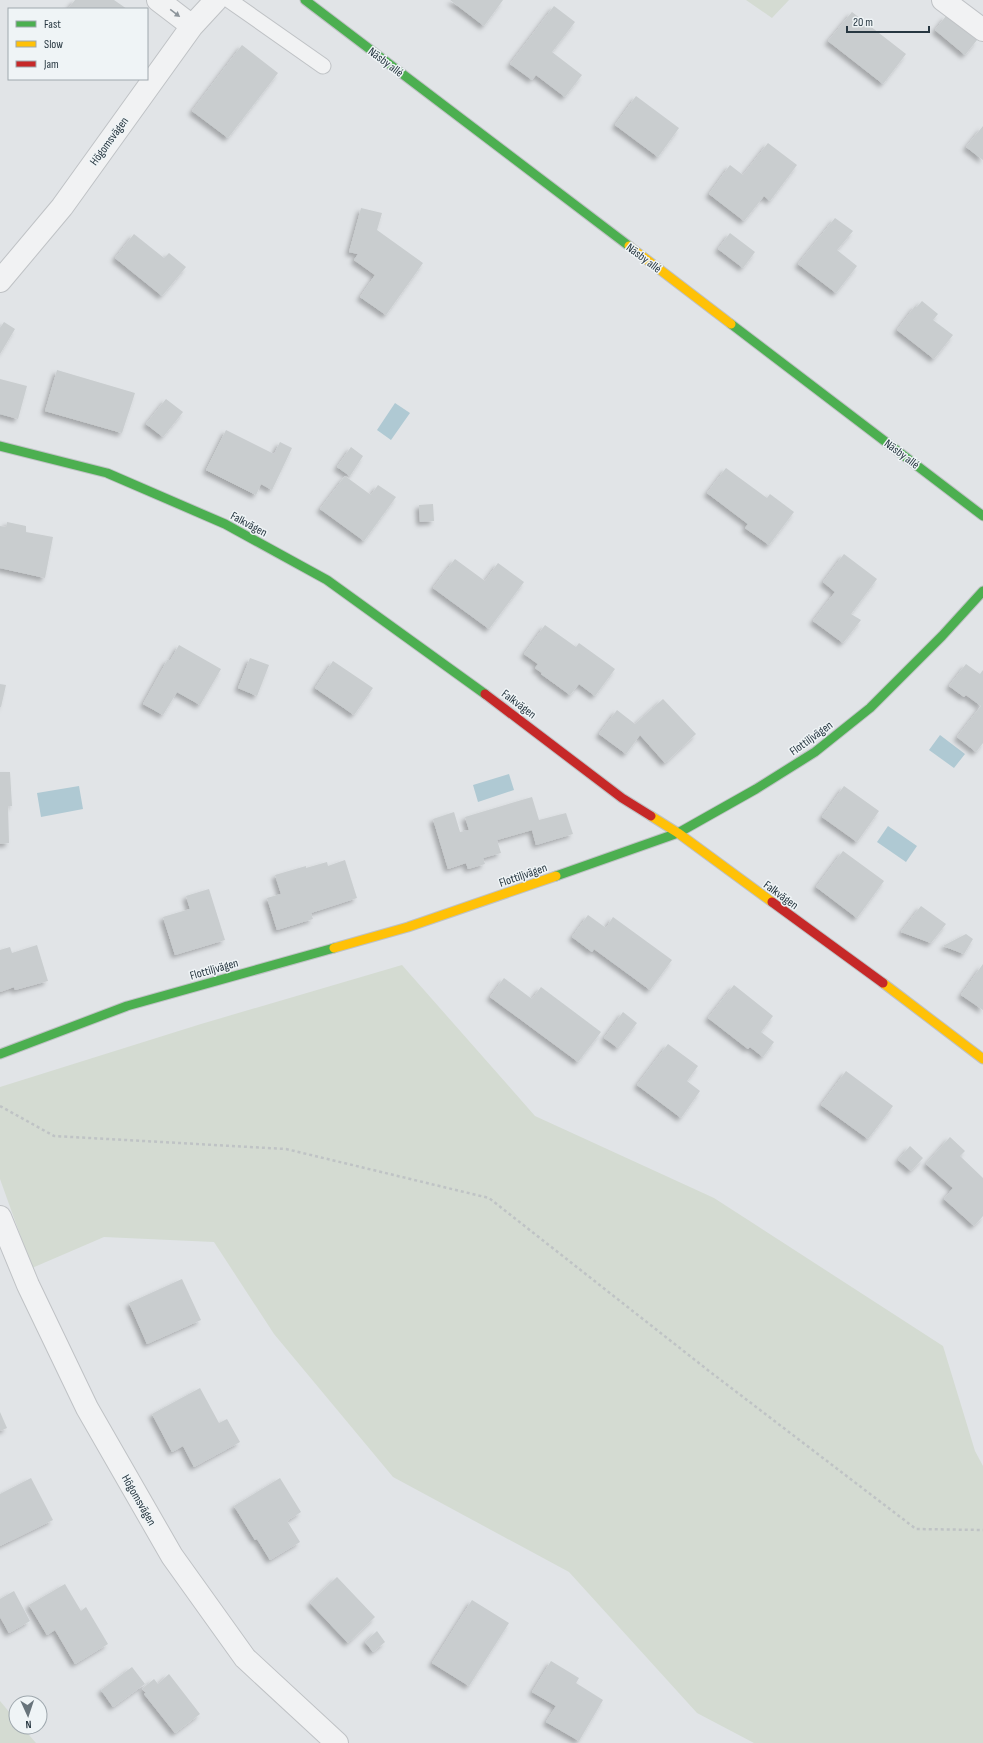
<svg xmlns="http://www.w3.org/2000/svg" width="983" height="1743" font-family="'Sofia Sans Condensed',sans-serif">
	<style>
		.green { fill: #d4dbd2 }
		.water { fill: #afc9d3 }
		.building { fill: #c9cdcf; filter: url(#shadow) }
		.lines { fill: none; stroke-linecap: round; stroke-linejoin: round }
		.lane-casing { stroke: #bfc2c5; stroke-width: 17 }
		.street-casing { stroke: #bfc2c5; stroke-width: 24 }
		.fast-casing { stroke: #bfc2c5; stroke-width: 11 }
		.slow-casing { stroke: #bfc2c5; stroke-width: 11 }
		.jam-casing { stroke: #bfc2c5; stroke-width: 11 }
		.path { stroke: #bfc3c5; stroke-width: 2.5; stroke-dasharray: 3 3; stroke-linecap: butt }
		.lane { stroke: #f1f2f3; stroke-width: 15 }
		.street { stroke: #f1f2f3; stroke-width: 22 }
		.fast { stroke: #4caf50; stroke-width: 9 }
		.slow { stroke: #ffc107; stroke-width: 9 }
		.jam { stroke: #c62828; stroke-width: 9 }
		.oneway { fill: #8c949a }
		.labels { text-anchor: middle; stroke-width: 3; stroke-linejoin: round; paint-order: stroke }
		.street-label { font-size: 12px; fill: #273741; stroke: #eff4f6 }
	</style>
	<defs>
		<filter id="shadow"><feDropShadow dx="-3.5" dy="3.5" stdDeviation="2" flood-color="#0004"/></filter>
	</defs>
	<rect width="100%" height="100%" fill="#e1e4e7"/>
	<path class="green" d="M746 0H789L772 18Z
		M402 965 535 1116 714 1198 943 1346 975 1451 983 1466V1743H754L697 1713 569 1572 393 1477 274 1334 214 1242 104 1237 32 1268 0 1179V1087L201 1024Z
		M0 1701 16 1720V1727H22L36 1743H0Z"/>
	<path class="water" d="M395 403 410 413 391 440 377 430Z
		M940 735 965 754 954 768 929 750Z
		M509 774 514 790 478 802 473 785Z
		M79 786 83 809 41 817 37 793Z
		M888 826 917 846 906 862 877 842Z"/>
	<path class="building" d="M75 0H114L127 9H68Z
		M450 0H503L484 26Z
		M554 6 575 22 552 52 582 75 565 97 536 75 532 80 510 64Z
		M852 12 906 54 883 84 828 41Z
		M946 16 977 40 965 55 935 30Z
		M242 45 278 73 228 138 192 111Z
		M636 96 679 128 658 157 615 125Z
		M983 126V160L966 147Z
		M768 143 797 165 770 201 764 196 744 221 709 194 730 165 743 175Z
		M361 208 382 213 377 230 423 263 386 315 360 297 375 275 354 260 358 254 349 252Z
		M835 218 853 231 837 250 857 266 836 293 798 264Z
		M730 233 755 252 743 268 718 249Z
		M134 234 164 258 169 253 186 267 162 296 115 258Z
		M922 301 938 314 933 320 953 335 934 359 897 330 915 306 917 307Z
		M4 322 15 329 0 354V328Z
		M57 370 135 393 122 433 45 411Z
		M0 379 27 386 18 419 0 414Z
		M166 399 183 412 163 437 146 424Z
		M226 430 274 454 280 442 292 448 272 490 261 484 256 495 206 470Z
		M351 447 363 456 350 476 337 467Z
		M726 468 767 498 770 494 794 512 769 545 745 528 748 524 707 493Z
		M345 476 371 495 378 485 396 497 364 541 320 509Z
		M433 504 434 521 420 522 419 505Z
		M7 522 26 526V532L53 537 45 578 0 568V526L6 527Z
		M844 554 877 579 851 614 861 620 843 643 813 621 835 592 823 582Z
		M455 559 485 581 498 563 524 582 489 629 433 588Z
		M545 625 576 647 579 643 615 669 595 696 579 684 570 695 541 674 542 673 535 668 538 664 524 654Z
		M179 645 221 669 200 705 177 692 163 715 143 704 168 659 170 661Z
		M250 658 269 665 257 696 238 688Z
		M333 661 373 688 354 715 315 688Z
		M966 664 980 674 983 670V743L976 752 957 737 981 706 966 695 964 697 949 686Z
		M0 684 6 685 1 707H0Z
		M663 699 696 734 665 763 640 735 626 754 599 734 617 710 635 724Z
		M0 772H10L12 806H8L9 843 0 844Z
		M844 786 879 811 857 842 822 817Z
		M532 797 539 820 566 813 573 834 536 845 532 830 497 840 501 853 483 858 485 864 468 869 466 863 448 869 433 819 454 812 460 832 469 830 465 817Z
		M843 851 884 881 857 918 816 887Z
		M345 860 357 898 311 913 313 919 277 930 267 898 281 894 275 875 306 866V868L327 862 328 866Z
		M209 889 225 940 175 955 163 917 190 909 186 896Z
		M921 906 946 924 931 943 901 932Z
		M588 915 606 928 613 917 672 960 650 990 594 949 592 952 572 937Z
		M966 934 973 939 964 954 943 946Z
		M37 945 48 981 15 990 14 987 0 992V950L10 947 12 953Z
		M983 964V1010L961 995Z
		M504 978 532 999 541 987 601 1032 578 1062 490 997Z
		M734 985 773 1016 761 1032 774 1042 763 1057 750 1047 748 1049 708 1018Z
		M623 1012 637 1023 618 1048 604 1038Z
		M668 1044 698 1066 687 1081 700 1091 681 1118 637 1085Z
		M846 1071 893 1106 868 1139 821 1105Z
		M950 1137 965 1151 960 1156 983 1178V1216L974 1226 944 1199 953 1188 926 1164Z
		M910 1146 923 1158 911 1171 898 1160Z
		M182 1279 201 1320 147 1344 129 1303Z
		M200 1388 219 1423 227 1419 240 1442 194 1467 183 1446 172 1452 152 1414Z
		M0 1412 7 1428 0 1431Z
		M31 1478 53 1520 0 1546V1494Z
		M280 1478 301 1512 287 1521 300 1542 270 1560 257 1539 255 1540 234 1506Z
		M337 1577 375 1617 348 1643 310 1603Z
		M65 1584 81 1611 86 1607 108 1644 75 1664 55 1630 47 1635 29 1605Z
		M14 1591 30 1621 9 1633 0 1617V1599Z
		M472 1600 509 1623 469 1686 432 1663Z
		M377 1631 385 1642 373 1652 365 1642Z
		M551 1661 579 1678 576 1683 603 1700 579 1741 546 1722 556 1706 532 1692Z
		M132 1667 145 1684 113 1707 101 1690Z
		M169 1674 200 1714 175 1733 144 1694 146 1693 142 1689 154 1679 158 1684Z"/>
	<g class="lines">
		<g class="lane-casing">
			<path id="lane" d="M229 0 323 66"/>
		</g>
		<g class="street-casing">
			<path id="street" d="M158 0 192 26
				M943 0 983 30
				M0 281 62 207 192 26 216 0
				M0 1217 28 1285 87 1408 172 1556 245 1658 337 1743"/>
		</g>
		<g class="fast-casing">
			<path id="fast" d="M305 0 629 246
				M731 324 983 516
				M0 446 107 473 225 524 327 580 485 694
				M556 876 678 833 756 789 815 752 870 708 942 636 983 591
				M0 1054 127 1006 334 948"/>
		</g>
		<g class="slow-casing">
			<path id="slow" d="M629 246 731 324
				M651 816 678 833 772 902
				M334 948 408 927 556 876
				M883 983 983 1059"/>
		</g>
		<g class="jam-casing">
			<path id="jam" d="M485 694 622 798 651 816
				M772 902 883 983"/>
		</g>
		<path class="path" d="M0 1106 54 1136 286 1149 489 1198 709 1371 916 1529 983 1530"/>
		<use href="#lane" class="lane"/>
		<use href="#street" class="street"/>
		<use href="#fast" class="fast"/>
		<use href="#slow" class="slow"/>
		<use href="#jam" class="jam"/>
	</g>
	<defs><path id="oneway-solid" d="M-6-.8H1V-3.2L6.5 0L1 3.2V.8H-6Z"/></defs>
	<use class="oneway" href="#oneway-solid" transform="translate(175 13) rotate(37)"/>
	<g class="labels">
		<g class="street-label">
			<text transform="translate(386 62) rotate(37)" y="4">Näsby allé</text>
			<text transform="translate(109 141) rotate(-54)" y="4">Högomsvägen</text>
			<text transform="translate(644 258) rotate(37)" y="4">Näsby allé</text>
			<text transform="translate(902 454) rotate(37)" y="4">Näsby allé</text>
			<text transform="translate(249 524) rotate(28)" y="4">Falkvägen</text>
			<text transform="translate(519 704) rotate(37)" y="4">Falkvägen</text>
			<text transform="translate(811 738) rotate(-36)" y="4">Flottiljvägen</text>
			<text transform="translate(523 875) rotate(-19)" y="4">Flottiljvägen</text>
			<text transform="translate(781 895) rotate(36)" y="4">Falkvägen</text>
			<text transform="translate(214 969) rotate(-16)" y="4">Flottiljvägen</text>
			<text transform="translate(139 1500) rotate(60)" y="4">Högomsvägen</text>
		</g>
	</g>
	<rect x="8" y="8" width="140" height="72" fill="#eff4f6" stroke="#9fa8ae"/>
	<rect x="16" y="21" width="20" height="6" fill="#4caf50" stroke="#9fa8ae"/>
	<text x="44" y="28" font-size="12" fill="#273741">Fast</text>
	<rect x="16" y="41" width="20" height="6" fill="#ffc107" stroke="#9fa8ae"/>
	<text x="44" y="48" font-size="12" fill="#273741">Slow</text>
	<rect x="16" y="61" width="20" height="6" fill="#c62828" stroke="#9fa8ae"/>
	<text x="44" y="68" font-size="12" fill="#273741">Jam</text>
	<g transform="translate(28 1715) rotate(177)"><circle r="19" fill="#eff4f6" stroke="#9fa8ae"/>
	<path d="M0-3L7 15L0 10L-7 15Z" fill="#68747b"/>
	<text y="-6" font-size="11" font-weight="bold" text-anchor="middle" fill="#273741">N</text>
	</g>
	<path d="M847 26v6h82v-6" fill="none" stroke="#273741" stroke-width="2"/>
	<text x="853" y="26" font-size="12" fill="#273741" stroke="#eff4f6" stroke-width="3" paint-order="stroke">20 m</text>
</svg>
